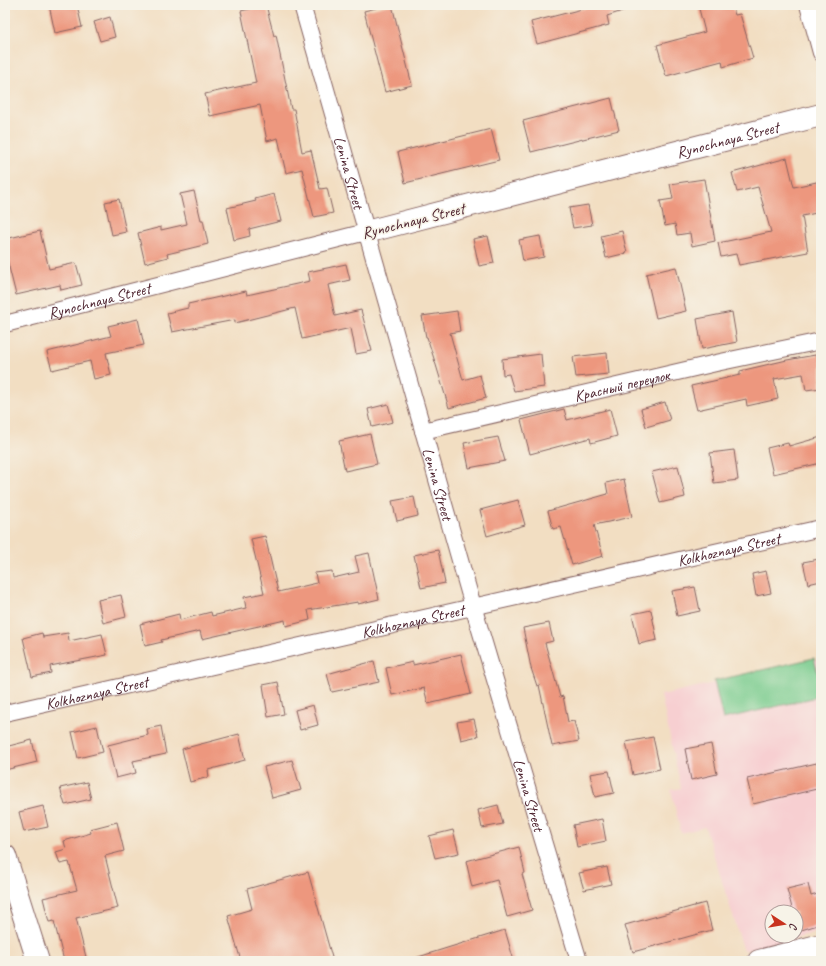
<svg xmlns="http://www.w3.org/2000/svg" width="826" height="966" font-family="Caveat,sans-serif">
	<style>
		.built { fill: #f7cfd1; fill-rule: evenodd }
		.green { fill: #79cc8e; stroke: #62765c }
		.building { fill: #ed977e }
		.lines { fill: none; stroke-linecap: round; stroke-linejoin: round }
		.street-casing { stroke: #856260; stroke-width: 18 }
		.secondary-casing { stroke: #856260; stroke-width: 24 }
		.street { stroke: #fff; stroke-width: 16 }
		.secondary { stroke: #fff; stroke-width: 22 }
		.labels { text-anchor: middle; stroke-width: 3; stroke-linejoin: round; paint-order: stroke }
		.street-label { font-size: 16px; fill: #4a1f2b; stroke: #f7f3e8 }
	</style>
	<rect width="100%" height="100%" fill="#f7f3e8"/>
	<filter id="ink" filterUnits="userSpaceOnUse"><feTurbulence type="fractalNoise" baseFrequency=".025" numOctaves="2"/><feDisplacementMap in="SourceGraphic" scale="8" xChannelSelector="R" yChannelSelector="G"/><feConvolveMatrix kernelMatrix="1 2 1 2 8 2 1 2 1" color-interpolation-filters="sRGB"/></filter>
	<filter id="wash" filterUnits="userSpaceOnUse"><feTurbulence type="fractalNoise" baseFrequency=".012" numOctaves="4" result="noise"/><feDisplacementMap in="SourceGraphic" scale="16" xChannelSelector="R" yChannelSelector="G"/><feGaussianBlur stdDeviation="0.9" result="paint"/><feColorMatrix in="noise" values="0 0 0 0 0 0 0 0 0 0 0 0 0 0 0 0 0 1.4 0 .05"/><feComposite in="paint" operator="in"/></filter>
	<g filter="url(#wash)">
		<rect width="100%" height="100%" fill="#f2dec2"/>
		<path class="built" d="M821 659V931L744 951 705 827 681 833 671 790 681 788 661 695ZM772 912H796V936H772Z"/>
		<path class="green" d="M814 658 821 687V696L723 719 714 681Z"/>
		<g id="blocks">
			<path class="building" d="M49 5H77L82 27 55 33Z
				M266 5 274 36 276 35 291 109H294L302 152 311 150 320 189 327 188 333 213 314 217 302 169 286 173 278 138 267 141 260 105 210 116 205 94 256 83 241 11Z
				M388 5H392L412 85 385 92 364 11Z
				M598 5H632V8L607 16 609 25 537 44 531 22Z
				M698 5H732L735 15 740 14 753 58 723 67 722 61 666 76 657 45 705 32Z
				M110 17 115 37 100 41 94 22Z
				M611 98 619 130 531 152 523 121Z
				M491 129 499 160 405 183 398 152Z
				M787 158 794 187 821 181V212L802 216 808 252 739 265 736 254 721 257 718 243 771 232 758 187 737 192 732 173Z
				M704 179 715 241 692 246 690 233 677 235 675 224 665 226 660 201 673 199 670 184Z
				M194 191 201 220H203L208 244 167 254 168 257 145 263 138 233 161 227V230L187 224 180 194Z
				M274 194 281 221 249 229 250 236 234 240 227 208 256 201 255 199Z
				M119 199 126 232 112 235 105 202Z
				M588 205 592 225 573 228 569 208Z
				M40 231 49 269 76 263 82 285 61 290 60 285 16 295 5 251V239Z
				M622 231 627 253 606 258 601 236Z
				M488 236 494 263 479 266 473 239Z
				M540 236 544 257 523 261 519 240Z
				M346 264 350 280 328 285 335 316 361 310 372 351 356 354 351 328 302 339 295 308 235 323V320L172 332 167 313 188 308V304L246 291 247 295 310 281 308 272Z
				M676 267 686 311 656 318 646 274Z
				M457 311 460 331 450 333 463 380 480 375 486 398 449 408 436 365 427 337H426L422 316Z
				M732 312 737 342 702 349 697 319Z
				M138 319 144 345 106 353 111 375 94 379 90 361 52 370 47 352 111 336 108 326Z
				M607 353 609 374 576 377 573 357Z
				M541 354 544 387 514 391 509 374 503 375 502 359Z
				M821 354V388L806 390 803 374 774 379 778 399 747 406 746 399 697 410 691 386 740 375V371L787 360Z
				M665 402 670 420 646 427 641 409Z
				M388 404 393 422 372 427 368 409Z
				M564 409 567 420 610 409 617 436 591 443 590 438 530 454 521 420Z
				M370 434 377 464 345 471 339 441Z
				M498 437 505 461 469 468 464 443Z
				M821 437V463L773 474 767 448 788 443 789 446Z
				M734 450 738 480 714 483 710 453Z
				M678 466 685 497 660 503 652 472Z
				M624 479 632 517 594 525 603 556 572 565 561 527 553 529 548 511 608 494 606 483Z
				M414 497 418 516 397 521 392 501Z
				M518 500 525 525 487 536 480 510Z
				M265 536 278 592 317 583 315 573 332 571 333 578 359 572 355 556 369 553 379 599 358 604V602L308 610 310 620 286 626 285 620 202 639 200 631 161 640 162 642 145 646 140 624 179 614 180 620 211 612 212 616 246 608 244 597 264 593 251 539Z
				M438 550 445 583 421 588 414 555Z
				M819 559 821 569V581L808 584 803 562Z
				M766 571 771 593 756 596 752 574Z
				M695 587 700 611 677 616 672 591Z
				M121 595 126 617 103 623 98 600Z
				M651 610 657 640 639 644 632 614Z
				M549 623 553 641 545 643 560 697 563 696 568 722 574 721 579 741 552 746 539 685 537 686 531 668 523 628Z
				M42 633 43 637 68 633 69 641 102 634 107 655 50 666 51 673 32 677 23 638Z
				M461 654 471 694 428 704 424 688 392 695 386 668 413 662V665Z
				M374 661 379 682 332 692 327 674Z
				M278 682 284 714 268 717 263 685Z
				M313 705 318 725 300 730 295 710Z
				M474 719 478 736 461 740 457 722Z
				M97 726 103 752 78 758 72 732Z
				M161 726 166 754 133 761 136 773 116 778 108 745 148 735 147 729Z
				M239 734 245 760 208 770 209 777 190 782 182 749Z
				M653 737 660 769 633 775 626 742Z
				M32 740 37 762 5 770V747Z
				M711 744 717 774 691 780 685 749Z
				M292 760 301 790 272 798 264 767Z
				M821 762V788L753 804 747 779Z
				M609 771 614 793 595 797 590 774Z
				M87 782 91 799 65 805 60 788Z
				M498 805 503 824 482 828 478 810Z
				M43 806 48 827 24 832 19 812Z
				M602 819 606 841 577 847 573 825Z
				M117 822 124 851 105 856 118 908 76 918 86 957 64 961 54 921 49 922 43 898 77 890 69 862 60 864 56 852 66 849 64 841 91 833 90 829Z
				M453 830 459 853 435 858 429 836Z
				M519 847 525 873 522 874 532 910 507 917 497 880 472 887 466 861Z
				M607 867 611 884 584 890 579 873Z
				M308 872 333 961H241L228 916 252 909 247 889Z
				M808 884 811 896 821 893V924L798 931 796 922V912H793L787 889Z
				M705 903 712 930 633 952 625 925Z
				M505 930 514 961H416L415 958Z"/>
		</g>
	</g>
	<g filter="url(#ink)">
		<use href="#blocks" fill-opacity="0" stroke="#856260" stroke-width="1"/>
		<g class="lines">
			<g class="street-casing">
				<g id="street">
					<path id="s1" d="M302 5 473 606 579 961"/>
					<path d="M808 5 821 53"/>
					<path id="s2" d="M5 324 366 232"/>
					<path id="s3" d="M423 431 716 363 821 341"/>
					<path id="s4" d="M5 713 821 528"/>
				</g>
			</g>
			<g class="secondary-casing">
				<g id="secondary">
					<path id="s5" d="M366 232 821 115"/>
					<path d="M5 856 38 961"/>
					<path d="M759 961 821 945"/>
				</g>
			</g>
			<use href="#street" class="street"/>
			<use href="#secondary" class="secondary"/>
		</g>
	</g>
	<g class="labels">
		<g class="street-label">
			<text dy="6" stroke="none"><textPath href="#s5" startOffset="373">Rynochnaya Street</textPath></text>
			<text dy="6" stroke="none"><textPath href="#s1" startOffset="174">Lenina Street</textPath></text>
			<text transform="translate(413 220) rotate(-14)" y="6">Rynochnaya Street</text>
			<text dy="6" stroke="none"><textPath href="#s2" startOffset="97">Rynochnaya Street</textPath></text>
			<text dy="6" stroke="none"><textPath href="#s3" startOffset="204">Красный переулок</textPath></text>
			<text dy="6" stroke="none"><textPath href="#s1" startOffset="498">Lenina Street</textPath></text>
			<text dy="6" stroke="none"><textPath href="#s4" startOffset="742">Kolkhoznaya Street</textPath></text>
			<text dy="6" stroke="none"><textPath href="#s4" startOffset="418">Kolkhoznaya Street</textPath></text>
			<text dy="6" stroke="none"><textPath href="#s4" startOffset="94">Kolkhoznaya Street</textPath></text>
			<text dy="6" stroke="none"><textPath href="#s1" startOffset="822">Lenina Street</textPath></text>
		</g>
	</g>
	<rect width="826" height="966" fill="none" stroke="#f7f3e8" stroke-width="20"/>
	<g transform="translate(784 924) rotate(102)"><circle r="19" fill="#f7f3e8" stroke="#b29e9c"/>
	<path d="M0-3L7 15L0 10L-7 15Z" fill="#c8321e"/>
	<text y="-6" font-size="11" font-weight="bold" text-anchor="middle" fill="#4a1f2b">С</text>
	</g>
</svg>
